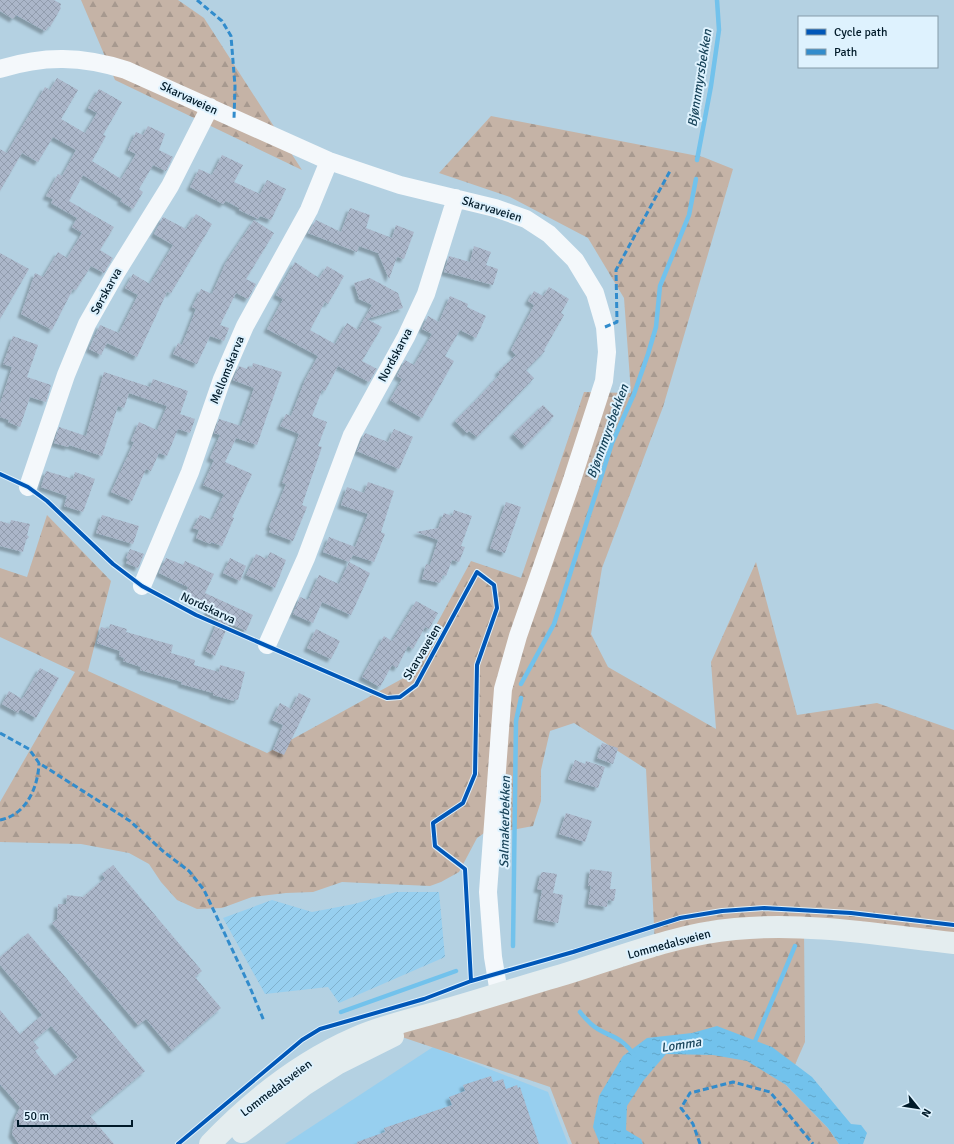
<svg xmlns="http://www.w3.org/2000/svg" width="954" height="1144" font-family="Signika,sans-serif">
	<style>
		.built { fill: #97cfef }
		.industrial { fill: url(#industrial-furrows) }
		.forest { fill: url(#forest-firs) }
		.water { fill: url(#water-ripples) }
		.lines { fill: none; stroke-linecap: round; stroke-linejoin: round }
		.stream { stroke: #72c2ec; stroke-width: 4.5 }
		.building { fill: url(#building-cross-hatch); fill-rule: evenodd; filter: url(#shadow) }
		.street { stroke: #f4f8fb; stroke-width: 18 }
		.secondary { stroke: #e4edef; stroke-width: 22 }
		.quiet { stroke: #328ccc; stroke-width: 3; stroke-dasharray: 6 3; stroke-linecap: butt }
		.cycleway-casing { stroke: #def2fe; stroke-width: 6 }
		.cycleway { stroke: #0057b8; stroke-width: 4 }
		.labels { text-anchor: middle; stroke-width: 4; stroke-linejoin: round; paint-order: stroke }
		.street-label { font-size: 12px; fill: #001a29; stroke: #def2fe }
		.water-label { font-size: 13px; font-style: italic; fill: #19445a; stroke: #def2fe }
	</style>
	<defs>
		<pattern id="industrial-furrows" width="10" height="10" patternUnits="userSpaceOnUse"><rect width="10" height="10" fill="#97cfef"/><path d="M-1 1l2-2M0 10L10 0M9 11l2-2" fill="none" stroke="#80b1cd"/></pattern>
		<pattern id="forest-firs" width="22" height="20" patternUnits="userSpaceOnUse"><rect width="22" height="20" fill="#c5b3a6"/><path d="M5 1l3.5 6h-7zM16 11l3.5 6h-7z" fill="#a7998f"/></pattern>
		<pattern id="water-ripples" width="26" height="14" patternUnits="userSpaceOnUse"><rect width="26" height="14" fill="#72c2ec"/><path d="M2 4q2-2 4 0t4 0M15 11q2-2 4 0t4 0" fill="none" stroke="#61a6ca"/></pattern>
		<pattern id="building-cross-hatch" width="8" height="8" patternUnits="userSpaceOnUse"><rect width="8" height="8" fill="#abb6c9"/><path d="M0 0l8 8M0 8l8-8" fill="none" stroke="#919cad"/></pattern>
		<filter id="shadow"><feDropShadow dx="-3.5" dy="3.5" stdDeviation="1" flood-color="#0004"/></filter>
	</defs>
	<rect width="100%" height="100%" fill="#b4d1e2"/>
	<path class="built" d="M433 1047 548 1092 568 1144H285Z"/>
	<path class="industrial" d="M396 892H439L445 957 339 1003 328 987 265 994 223 918 272 900 312 912 354 904Z"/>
	<path class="forest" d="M81 0H178L204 18 302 170 115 80Z
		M491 116 703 157 733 169 663 407 602 568 591 634 608 667 716 729 711 662 756 562 797 715 877 703 954 730V941L804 927 805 1042 786 1085 828 1128 839 1144H572L550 1087 396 1035 655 945 646 769 574 723 550 731 541 770V801L533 826 512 830 490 829 477 838 459 872 441 882 430 886 342 882 313 892 286 893 252 897 222 908 197 909 177 900 161 882 149 864 129 853 81 844 0 842V802L75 672 0 637V568L27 577 47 515 111 581 88 671 267 753 409 675 471 561 521 578 584 392 631 393 624 298 588 238 510 197 439 173Z"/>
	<path class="water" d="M717 1026 772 1047 812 1077 851 1124 861 1125 867 1133 863 1144H839L828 1128 786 1085 747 1061 713 1055 666 1054 643 1081 627 1106 626 1130 641 1139 643 1144H600L593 1127 599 1096 623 1056 647 1038 692 1033Z"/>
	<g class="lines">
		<path class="stream" d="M697 160 711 86 719 30 717 0
			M521 684 554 624 612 443 634 394 648 354 656 327 660 286 689 215 696 179
			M513 946 516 721 521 698
			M341 1012 456 971
			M580 1012C583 1016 587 1020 591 1024 607 1038 619 1033 634 1055
			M753 1046 795 946"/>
	</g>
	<path class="building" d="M0 0H54L61 4 60 7 61 8 50 27 49 26 45 31 16 15 13 19 0 11Z
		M57 78 78 90 61 119 85 133 97 113 88 108 99 89 122 102 103 135 106 136 92 161 121 179 136 154 128 150 136 132 143 135 148 126 165 134 159 150 173 157 166 171 153 165 139 189 143 192 133 209 120 201 122 199 83 175 69 201 114 227 100 250 113 258 104 273 91 266 76 290 73 289 52 330 21 314 35 273 43 277 58 252 67 258 82 233 72 227 77 218 51 203 53 199 46 196 58 174 62 176 76 150 53 137 38 162 22 153 0 191V149L7 153 45 87 50 90Z
		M222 155 243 165 234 182 260 194 267 180 286 189 271 220 260 216 258 219 239 210V208L226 201 223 204 190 187 199 169 212 175Z
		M350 208 370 215 366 228 392 238 396 225 414 232 404 259 397 257 389 279 378 253 359 246 357 252 308 233 316 220 341 232Z
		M196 214 212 224 171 293 167 292 137 357 107 343 101 355 89 349 100 325 119 333 138 295 125 288 133 274 150 284 173 245 154 234 163 217 186 229Z
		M254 220 274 233 246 279 256 284 248 299 236 293 220 325 229 328 224 341 210 336 197 364 173 354 178 343 182 345 196 309 192 307 201 289 212 294 226 262Z
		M474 246 491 252 486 265 498 269 493 285 444 272 449 256 470 262Z
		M0 253 29 269 0 319Z
		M295 262 319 278 327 266 344 276 328 304 325 302 310 330 335 344 347 323 358 330 372 305 359 299 354 283 370 278 398 293 403 308 367 319 382 327 362 361 377 369 369 382 338 366 325 391 322 390 312 416 327 422 318 446 322 447 302 505 307 507 293 541 269 532 271 528 269 527 286 484 282 483 299 434 280 426 286 414 291 416 305 380 318 356 267 329 283 299 276 295Z
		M549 287 569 299 561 313 564 315 544 350 545 351 526 370 534 378 477 437 469 431 467 433 455 421 479 397 500 374 498 372 516 355 511 350 534 305 528 301 534 291 543 296Z
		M450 296 468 304 467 307 486 316 476 338 460 330 445 356 454 361 422 418 390 400 402 379 397 376 405 360 414 365 432 334 422 329 428 316 439 322Z
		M13 336 38 345 27 377 51 385 46 402 30 397 20 427 8 422 9 420 0 417V404L12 367 3 364Z
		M253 363 282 372 257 445 236 438 225 462 252 474 232 517 234 518 222 546 211 542 210 544 196 538 199 530 193 528 200 515 212 520 224 494 203 485 214 460 210 458 220 435 214 433 219 419 241 426 254 388 233 380 239 366 247 369 248 366 252 368Z
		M104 372 150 387 153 379 188 391 180 414 195 419 190 433 178 429 167 456 159 453 151 471 146 469 132 501 111 492 134 442 131 441 139 422 157 430 167 406 129 393 124 408 118 406 102 456 69 445 68 447 54 443 59 427 86 436Z
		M543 405 554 416 525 446 513 434Z
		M394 429 413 437 399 469 357 451 365 433 388 442Z
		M46 471 73 479 75 472 95 479 83 512 64 506 67 496 41 487Z
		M368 482 394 491 381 532 385 534 374 562 353 555 349 562 323 552 329 537 355 547 368 514 341 505 347 487 364 493Z
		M506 502 521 507 505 553 490 548Z
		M454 510 472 516 461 546 465 547 459 562 452 560 446 576 443 575 440 583 422 579 426 564 430 565 438 540 416 532 438 528 444 513 452 516Z
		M102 515 139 526 133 544 96 533Z
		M11 520 30 524 27 535 29 537 26 540 23 552 0 546V521L10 524Z
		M130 549 144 554 138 568 126 563 128 559 126 558Z
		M270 552 286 560 275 588 246 575 256 554 267 559Z
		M166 558 183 565 185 561 214 574 205 593 253 615 246 631 229 623 215 656 205 651 219 618 207 613 209 607 184 596 188 587 159 573Z
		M230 558 246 566 240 581 223 573Z
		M349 562 370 573 351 615 322 602 313 623 293 614 300 597 308 600 319 575 339 584Z
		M416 601 438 613 429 629 425 627 413 649 408 646 397 668 392 665 380 687 362 677 384 636 392 641Z
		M110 624 127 629 126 632 173 645 171 653 195 660 194 665 219 672 220 665 245 672 238 700 234 699V701L213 695V693L181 684 182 682 140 670 141 667 123 661 124 658 119 656 120 651 97 643 101 627 109 629Z
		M316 629 340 641 331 659 307 648Z
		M40 668 59 678 36 718 20 709 18 713 2 704 9 691 22 699Z
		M299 693 311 699 284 755 273 750 283 725 272 720 280 703 291 709Z
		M602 743 618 748 613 764 597 758Z
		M575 760 585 764 586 761 605 767 598 788 568 779Z
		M566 813 592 821 585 842 559 834Z
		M113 865 202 971 195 977 221 1008 172 1050 146 1019 138 1025 52 923 57 919 58 904H66L67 895 83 897 105 878 102 874Z
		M590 869 612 872 610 889H616L614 901 608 900 607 907 588 904 591 886H588Z
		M543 872 557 874 553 893 563 895 558 923 537 919 542 890 537 889 541 873Z
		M28 933 145 1071 90 1116 114 1144H19L12 1134 15 1118 20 1107 0 1084V1010L20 1034 42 1015 0 965V957ZM51 1026 78 1057 55 1076 35 1051 39 1048 33 1041Z
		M491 1076 493 1082 503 1079 506 1089 517 1085 518 1088 520 1087 539 1144H357V1142L385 1132 384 1128 452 1105 449 1097 465 1091 463 1085Z"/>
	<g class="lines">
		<path class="street" d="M0 69C44 55 82 56 126 70L329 161 400 185 495 208 526 219 549 234 575 260 595 293 605 327 607 352 604 381 570 486 518 636 503 689 488 892 493 957 499 993
			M28 487 66 375 87 324 116 273 170 186 210 107
			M142 586 190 472 222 379 245 326 309 210 329 161
			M267 645 306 558 352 435 406 337 426 294 456 198"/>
		<path class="secondary" d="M242 1132 304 1085 337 1064 393 1036
			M210 1144C251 1101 300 1062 355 1038 382 1026 410 1020 438 1012 481 1000 523 986 565 974 620 957 677 934 735 929 808 922 881 935 954 943"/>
		<path class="quiet" d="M197 0 222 21 231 36 235 86 234 119
			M605 327 617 322 616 270 670 171
			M0 733 29 749 39 763 130 821 164 852 189 871 204 890 249 985 264 1021
			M0 820C26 815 38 788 39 763
			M700 1144 693 1124 681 1108 690 1093 733 1082 770 1092 813 1144"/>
		<g class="cycleway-casing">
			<path id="cycleway" d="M0 474 28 487 47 501 113 564 142 586 196 615 387 698 400 697 416 685 477 572 494 585 497 608 477 665 475 774 463 803 433 823 435 846 465 869 471 981
				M178 1144 302 1040 320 1029 424 999 471 981 573 952 680 918 722 911 764 908 851 913 954 925"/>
		</g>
		<use href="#cycleway" class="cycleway"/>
	</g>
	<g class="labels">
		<g class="street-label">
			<text transform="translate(189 98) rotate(25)" y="4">Skarvaveien</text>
			<text transform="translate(492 209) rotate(17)" y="4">Skarvaveien</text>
			<text transform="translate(106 291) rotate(-61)" y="4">Sørskarva</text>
			<text transform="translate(395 355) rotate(-62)" y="4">Nordskarva</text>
			<text transform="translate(227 370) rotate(-68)" y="4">Mellomskarva</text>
			<text transform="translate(208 608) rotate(25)" y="4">Nordskarva</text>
			<text transform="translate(422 652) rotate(-59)" y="4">Skarvaveien</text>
			<text transform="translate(669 944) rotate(-15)" y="4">Lommedalsveien</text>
			<text transform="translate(276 1088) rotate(-37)" y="4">Lommedalsveien</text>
		</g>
		<g class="water-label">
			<text transform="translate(699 78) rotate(-81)" y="5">Bjønnmyrsbekken</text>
			<text transform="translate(607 431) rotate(-70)" y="5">Bjønnmyrsbekken</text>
			<text transform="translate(504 822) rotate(-89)" y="5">Salmakerbekken</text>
			<text transform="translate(681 1044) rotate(-9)" y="5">Lomma</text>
		</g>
	</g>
	<rect x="798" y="16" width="140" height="52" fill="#def2fe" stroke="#859ca9"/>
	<rect x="806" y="29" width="20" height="6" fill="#0057b8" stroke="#859ca9"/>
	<text x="834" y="36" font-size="12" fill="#001a29">Cycle path</text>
	<rect x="806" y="49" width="20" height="6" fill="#328ccc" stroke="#859ca9"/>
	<text x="834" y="56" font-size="12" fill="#001a29">Path</text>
	<g transform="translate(918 1108) rotate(120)" stroke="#def2fe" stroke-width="3" paint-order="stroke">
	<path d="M0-3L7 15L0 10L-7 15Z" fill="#001a29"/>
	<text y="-6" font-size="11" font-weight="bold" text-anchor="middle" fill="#001a29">N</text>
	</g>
	<path d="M18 1120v6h114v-6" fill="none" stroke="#001a29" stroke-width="2"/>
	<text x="24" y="1120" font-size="12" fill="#001a29" stroke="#def2fe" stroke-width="3" paint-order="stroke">50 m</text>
</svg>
